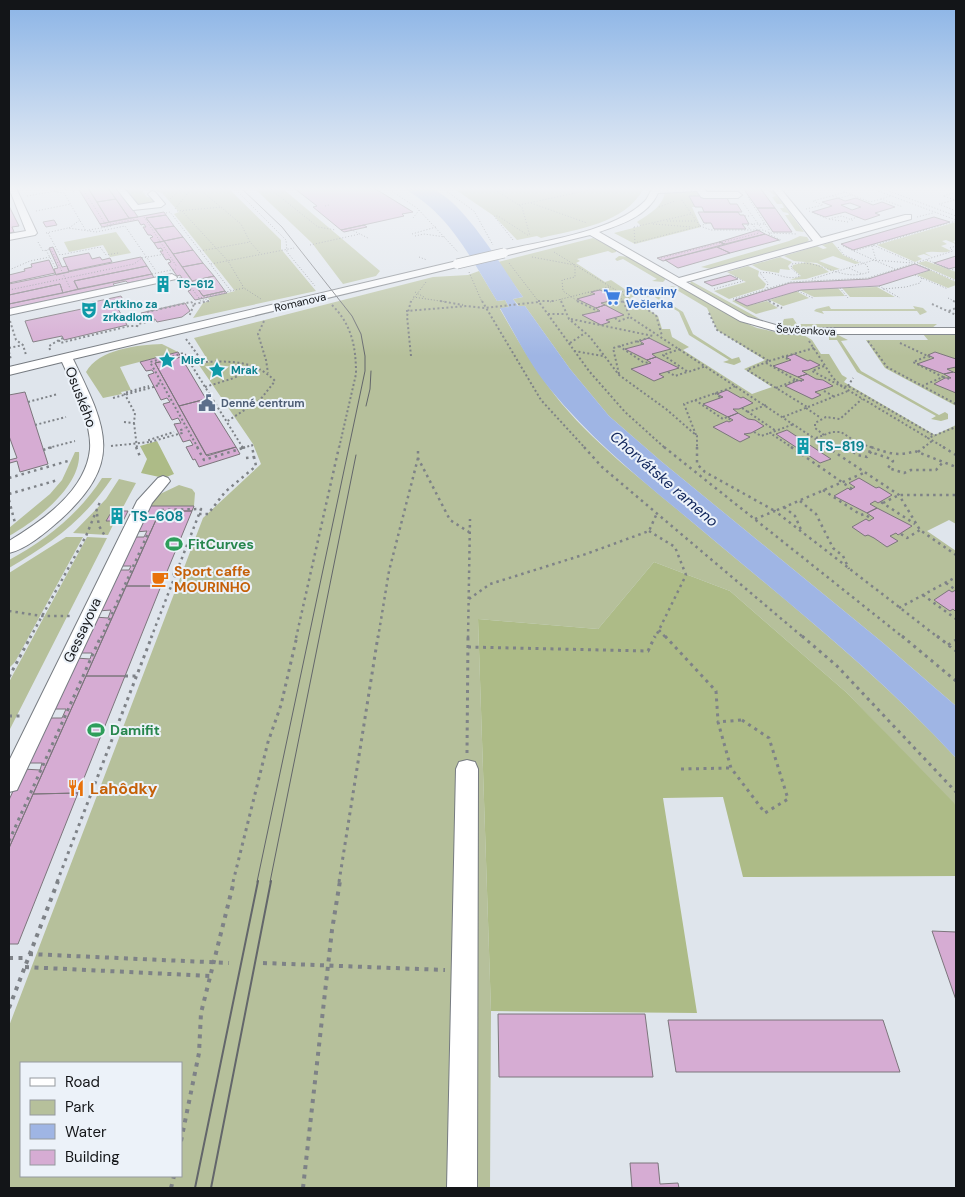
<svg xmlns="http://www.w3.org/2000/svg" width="965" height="1197" font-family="'DM Sans',sans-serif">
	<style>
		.green { fill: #b6c09b; fill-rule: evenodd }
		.forest { fill: #adbb87 }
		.water { fill: #9fb5e4 }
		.building { fill: #d6acd3; stroke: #7c767c; fill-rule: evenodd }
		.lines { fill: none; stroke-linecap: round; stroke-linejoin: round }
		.minor-casing { stroke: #767b81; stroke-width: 2 }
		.path-far4 { stroke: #7e8287; stroke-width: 1; stroke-dasharray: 1 2; stroke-linecap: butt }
		.path-far3 { stroke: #7e8287; stroke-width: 2; stroke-dasharray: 2 2.5; stroke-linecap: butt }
		.path-far2 { stroke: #7e8287; stroke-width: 2.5; stroke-dasharray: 2.5 4; stroke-linecap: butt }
		.path-far1 { stroke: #7e8287; stroke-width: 3; stroke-dasharray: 3 4.5; stroke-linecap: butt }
		.path { stroke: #7e8287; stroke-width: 4; stroke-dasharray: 4 5.5; stroke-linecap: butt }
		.minor { fill: #fff; fill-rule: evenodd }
		.tram-far1 { stroke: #63666b; stroke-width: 1 }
		.tram { stroke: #63666b; stroke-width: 2 }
		.minor-bridge-casing { stroke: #767b81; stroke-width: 11; stroke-linecap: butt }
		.path-bridge { stroke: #7e8287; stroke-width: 1; stroke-dasharray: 1 2; stroke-linecap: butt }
		.minor-bridge { stroke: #fff; stroke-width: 9 }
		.labels { text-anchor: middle; stroke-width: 4; stroke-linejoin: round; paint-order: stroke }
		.far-culture-label { font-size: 11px; font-weight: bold; fill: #0d838f; stroke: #ecf2f9; text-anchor: start }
		.far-shop-label { font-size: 11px; font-weight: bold; fill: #366cbe; stroke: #ecf2f9; text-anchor: start }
		.far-street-label { font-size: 11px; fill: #131518; stroke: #ecf2f9 }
		.far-service-label { font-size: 11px; font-weight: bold; fill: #4e5e75; stroke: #ecf2f9; text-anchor: start }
		.street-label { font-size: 14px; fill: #131518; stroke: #ecf2f9 }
		.culture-label { font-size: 14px; font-weight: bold; fill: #0d838f; stroke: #ecf2f9; text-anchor: start }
		.leisure-label { font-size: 14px; font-weight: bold; fill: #27864d; stroke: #ecf2f9; text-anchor: start }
		.food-label { font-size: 14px; font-weight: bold; fill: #c56008; stroke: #ecf2f9; text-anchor: start }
		.water-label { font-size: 15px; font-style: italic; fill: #10255b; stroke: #ecf2f9 }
		.near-food-label { font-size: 16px; font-weight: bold; fill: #c56008; stroke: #ecf2f9; text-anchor: start }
	</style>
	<rect width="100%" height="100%" fill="#dfe5ec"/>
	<path class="green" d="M124 188H140L147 197 153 198 156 203 137 205Z
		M228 188 281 240V249L316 291 193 318 203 303 210 301 208 298 235 291 174 214 179 212 162 193 150 189Z
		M254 188H282L380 271 376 276 343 284 312 243Z
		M453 188H644C625 224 577 229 541 238L537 236 517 240 494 216Z
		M665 188 698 189 703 196H690L695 207H692L701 227 635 244 614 233 641 226 637 222C649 214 666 205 665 188Z
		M767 190 774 191 804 232 796 231 785 215H789L788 213 783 212 780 208H784L782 204H777L772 197 776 196Z
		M956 222V240L953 241 956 244 946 240 942 241 947 244 941 246 951 251C941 254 934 250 925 253L932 257 924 254 917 256 922 259 915 262 877 245Z
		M116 232 131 253 110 257 103 245 69 252 64 242Z
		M800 236 807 237 809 240 806 243 711 269 701 267 789 241Z
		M593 238 616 249V252L612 253 608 251 577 259 580 261 576 263 605 282 611 280 635 296 630 298 658 316 662 329H670L672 337 689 347 683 350 752 394 772 387 744 369 765 360 717 330 707 308 670 286 683 288 743 322 757 328 784 334H802L812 340 821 354H829L842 375 847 378 844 382 935 435 956 425V524L949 520 927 531 956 551V706L882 642 662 462 609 416 570 369 525 306H519L513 299 523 297 498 262Z
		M832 242 843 255 860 263 855 264 833 256 819 261 840 269 831 271 817 263 794 261 784 256 817 246 823 249 827 248 822 245Z
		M619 256 630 257 666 277 665 280 663 282 652 281 657 279 623 259 617 261 615 259Z
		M780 257 792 262 788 266 790 270 780 269 779 273 761 270 752 265Z
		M926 261 956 272V280L917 263Z
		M807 262 819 265 829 272 806 279 790 280 801 276 792 268 793 265Z
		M748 266 759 271 758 276 766 284 764 288 729 299 714 291 746 282 727 272Z
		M930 270 956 282V285L948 288 917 275Z
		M479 271 497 301 505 300 509 307 500 309C515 335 530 362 548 386 584 436 639 477 685 516 777 594 874 669 956 758V807L847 693 730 591 654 562 598 629 478 619 491 1011 490 1188H9V1026L203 518 261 464 253 444 199 365 209 362 194 338 433 277 468 275ZM21 1063H181V1176H21Z
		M691 281 760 319 745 316 693 286 690 284Z
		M877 287 895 297H850L842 288Z
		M817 288H838L845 296 814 297 799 290Z
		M653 291 661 293 656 295 683 312 693 334 732 359 739 357 741 362 734 365 723 362 729 360 689 335 679 312 653 296 647 297 646 296 647 293Z
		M796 291 809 298 783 306 770 300Z
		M735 300 747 306 767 301 778 308 756 314 732 301Z
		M829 306 831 309H915L913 306 923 308 927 312 920 315 917 311H822L824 314 814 311 816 309Z
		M793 318 797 324H937L932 328H788L782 324 784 319Z
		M836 334 848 340 841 341 861 371 939 415 945 412 948 414V419L941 421 931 419 936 416 857 372 837 340H829V336Z
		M923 334H956V406L885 368 866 340H928Z
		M162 344 178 352 120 367 131 390 121 392 122 394 103 398 86 372C99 349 137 345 162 344Z
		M75 452H79C82 486 36 521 9 536V528L50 494 62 480Z
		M102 478H112C83 521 53 542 9 568V560C45 541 80 513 102 478Z
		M119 479 136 483 121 511 111 512 107 521H115L108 535 73 533 106 499Z
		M179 485 192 489 195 493 194 506H148L158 495Z
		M66 537H83L15 662 9 668V573Z
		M87 537 107 538 9 731V682Z"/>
	<path class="forest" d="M157 441 174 474 164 478 141 473 147 459 140 446Z
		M654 562 730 591 847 693 954 803 956 807V878L955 876 743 877 723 797 663 798 697 1013 491 1011 478 619 598 629Z"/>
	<path class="water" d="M403 188C411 188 419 187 427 188 460 193 504 271 523 297L513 299 518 306H525L570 369 609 416 662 462 882 642 956 706V758C876 671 781 597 691 521 641 480 591 439 550 389 530 365 516 336 500 308L509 307 505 300 497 301C470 257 450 214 403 188Z"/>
	<path class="building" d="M70 188H88L109 222 100 224 78 188Z
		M88 188H108L116 199 97 202Z
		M108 188H118L138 217 129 218Z
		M294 188H374L413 212 402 214 404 216 341 230 313 207 317 206Z
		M743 188H760L775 208H757Z
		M689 196H726L730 204H737L742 212H704L702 207H695Z
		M838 198 845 201 856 198 873 205 882 202 895 207 875 213 880 215 865 220 845 212 825 217 812 212 832 206 822 202ZM850 203 861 207 852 210 841 205Z
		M116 199 129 218 109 222 97 202Z
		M9 206 19 226 12 227 14 232 9 233Z
		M757 208H775L792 232H773Z
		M164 212 166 215 146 218 164 241 154 243 150 238 153 237 151 235H148L143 227H146L144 224 141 225 138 220 102 227 100 224Z
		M698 212H738L740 215H744L749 224H742L746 229H714L711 223H704Z
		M166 215 174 226 155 229 146 218Z
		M934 217 950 222 853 250 841 244Z
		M54 220 57 225 46 227 43 222Z
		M364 225 367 227 344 232 341 230Z
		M174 226 183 237 164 241 155 229Z
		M758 230 765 234 725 244 719 242Z
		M765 234 779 240 730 253 717 247Z
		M183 237 193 250 173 254 164 241Z
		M164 241 203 296 225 291 227 293 195 300 188 291 191 290 189 287 186 288 179 278H182L180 275 177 276 168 263 171 262 169 259 166 260 160 251H163L161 248 158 249 154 243Z
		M719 242 725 244 663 261 657 258Z
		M53 247 62 267 67 266 69 272 56 275 54 269 58 268 49 248Z
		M717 247 730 253 678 268 665 260Z
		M193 250 203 263 182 267 173 254Z
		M89 253 92 259 100 257 102 260 110 258 112 262 69 271 63 258Z
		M956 256V267L949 269 934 263Z
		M141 257 147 266 74 281 78 289 63 293 60 284 9 295V284Z
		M49 260 55 273 9 283V275L25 271 24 269 32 267 31 264Z
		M203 263 214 276 192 281 182 267Z
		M915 264 930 270 879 286 801 290 747 306 735 300 790 283 868 279Z
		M147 266 152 274 78 289 74 281Z
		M152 274 154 278 128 283 126 281 113 284 115 286 9 309V304Z
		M730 275 738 279 712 286 704 282Z
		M214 276 225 291 203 296 192 281Z
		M60 284 63 293 9 304V295Z
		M600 290 619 299 601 303 605 305 596 308 577 299 595 294 591 292Z
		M121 296 126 305 117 307 127 325 64 340 62 336 33 342 25 321 91 307 89 303Z
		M185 303 190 311 182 317 157 322 155 319 146 321 141 313Z
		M605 305 624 315 606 320 610 322 601 325 582 315 600 311 596 308Z
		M649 338 671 349 652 354 656 357 647 360 625 349 644 344 640 341Z
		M178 352 181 357 155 363 206 455 236 447 240 454 199 467 195 459 193 460 186 447 193 445 190 440 183 442 174 424 181 423 178 418 172 420 163 404 170 402 167 398 161 400 148 375 154 373 152 370 146 371 140 362Z
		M935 352 956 359V367L947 369 953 372 944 374 917 364 934 358 928 355Z
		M794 354 808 361 810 360 820 365 808 370 802 371 807 374 798 377 773 366 791 360 786 357Z
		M181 357 206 399 179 406 155 363Z
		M656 357 679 368 659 374 664 377 654 381 631 369 651 363 647 360Z
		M953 372 956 373V393L934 384 945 378H951L944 374Z
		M807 374 816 379 823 380 833 386 815 392 821 395 812 399 785 386 797 381 804 380 798 377Z
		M727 390 741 398 743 397 753 403 739 409H733L738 413 728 417 703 404 723 397 717 394Z
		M25 392 48 464 20 472 17 461 10 463 9 460 17 458 9 436V395Z
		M206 399 236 447 207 456 179 406Z
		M738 413 748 419 755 420 764 426 751 433 744 434 750 437 740 442 713 427 727 421 729 422 733 420 728 417Z
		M787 430 831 459 820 463 776 434Z
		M859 478 876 488 879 487 892 495 878 503 875 501 870 504 877 508 867 513 834 496 848 488 850 490 855 487 849 483Z
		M146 506H194L192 511H160L9 848V800L23 769 40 770 42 763H26L47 718H62L66 709H52L76 658 90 659 92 653H78L95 617 108 618 111 610 98 611 117 570H129L131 566H119L132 537H144L147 531 135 532Z
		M877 508 912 526 898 535 896 533 890 536 898 541 887 547 874 538 868 535 865 536 852 527 866 519 869 521 874 518 867 513Z
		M112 511H128L123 521H106Z
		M160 511H192L161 586H126Z
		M126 586H161L125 676H86Z
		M949 590 952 592 956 590V612L953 609 950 611 934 600Z
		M86 676H125L78 793 33 794Z
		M78 793 18 944H9V848L33 794Z
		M932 931 956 932V1000Z
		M498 1014H645L653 1077H499Z
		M668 1020H883L900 1072H676Z
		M630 1163H658L660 1184 678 1183 679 1188H632Z"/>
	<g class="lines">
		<g class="minor-casing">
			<path id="minor" d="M9 188H16L37 233 35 235 9 240V234L26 231Z
				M116 188H124L138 205 155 202 148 194 152 191 155 192 165 204 161 207 133 210Z
				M652 188H704L707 192H738L742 195 738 198H704L701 197 697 191 658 193C648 216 620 225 599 232L679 278 813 241 772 188H780L821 238 905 215H911V219L686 282 748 317 786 328H956V334H786L740 321 590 235 504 256 499 253 500 251C542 241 614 232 645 201 648 198 650 192 652 188Z
				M457 261 461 262V266L73 359C107 429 124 462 60 520 46 532 27 549 9 553V541C42 521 86 491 90 449 92 423 73 386 62 362L9 375V367Z
				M172 274 177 277 176 279 9 315V309Z
				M163 476 168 478 170 481 152 503 17 790 9 792V761L137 501 158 478Z
				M467 760 475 762 478 769 477 1188H447L456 769 459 762Z"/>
		</g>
		<path class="path-far4" d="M54 188 56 192 64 193 86 231
			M82 188 106 225 136 219
			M198 188 241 224 250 242 260 253
			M234 188 286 240 287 252 315 286
			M269 188 318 227 336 230
			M387 188 417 208 458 252
			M442 188 474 211 493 245
			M492 188 522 207 530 236
			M835 188 870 202 881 199
			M870 188 956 220
			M881 188 956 216
			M74 192 72 190 82 188
			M497 192 515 188
			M956 192 943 196 955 200 939 204 956 211
			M27 196 68 189
			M833 196 840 198 851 195
			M890 196 881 199 903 207
			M748 197 765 224H747L750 230
			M170 199 182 188
			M531 203 587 223
			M743 203 762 229
			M519 205 599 188
			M325 206 329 205
			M659 207 675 201
			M175 209 192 188
			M806 209 823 205 813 201 846 192
			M36 211 71 204
			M177 211 222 207
			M182 211 228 261 244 288
			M809 211 828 219
			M166 213 170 212 231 291
			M745 216H751
			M144 217 177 267
			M917 217 933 213
			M413 218 420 209
			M851 219 858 217
			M667 221H695
			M848 222 828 219 842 216 854 221
			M653 224 692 227
			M765 224 770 231
			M700 226 711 230H763L770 233 797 234
			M700 226 708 223
			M634 227 691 214
			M634 227 635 243
			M69 228 80 220
			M348 228 368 238
			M89 230 112 226 111 223
			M46 233 68 228 96 232 125 226 156 271
			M48 233 60 255 100 247 106 255 118 253
			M770 233 768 234 781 240 779 241
			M412 234 436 227
			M415 236 424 234 445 237
			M513 240 494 216H498L529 236
			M38 242 43 251 51 249 70 288
			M634 243 700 226 681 199
			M310 245 360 234
			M873 245 956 281
			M843 246 874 260 912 263
			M872 246 876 260
			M46 250 55 267
			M200 251 250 242
			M854 251 956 221
			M554 252 635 302
			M419 257 427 260
			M532 257 575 265V277L562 280 563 291 579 302
			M661 258 759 233 757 230
			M927 260 956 271
			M509 263 539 302
			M211 264 294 248
			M849 268 862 274
			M9 270 30 261 50 257
			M469 272 482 302
			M915 275 948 289
			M184 278 199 298 244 288 261 299
			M812 279 874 260 895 269
			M879 286 900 298
			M767 288 768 283 760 273C774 270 786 282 800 276L791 268 792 264C821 258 840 283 869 272L867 265 844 255 838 247
			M840 288 848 298
			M714 289 743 281 735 276
			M883 289 906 287 920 283 922 278
			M9 290 134 264 142 258
			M798 291 813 298
			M415 292 424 297
			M588 292 593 295
			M619 293 623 302
			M619 293 630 289
			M413 297 447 302
			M199 298 200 301 207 299 209 301 204 302
			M948 298 956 302
			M560 299 561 302
			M733 299 790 282 868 278 953 251 950 248 956 246
			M768 300 771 302
			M411 302 426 282
			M550 302 609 287
			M621 302 623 301"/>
		<path class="path-far3" d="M440 301 463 305
			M482 301 541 400 585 448
			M538 301H555
			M561 301 569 319 590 337 619 375 666 409 697 436V448
			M577 301 598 311
			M623 301 630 317 829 448
			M633 301 656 315 662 336
			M769 301 782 308
			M953 301 956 302
			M609 302 614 305 623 301
			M194 304 209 301
			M932 304 956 315
			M332 305C352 325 356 347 356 374L339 448
			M406 311 467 306 485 308 539 302 589 371 625 412 665 448
			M949 311 956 308
			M147 312 191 302 194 304 189 317
			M709 313 717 330 769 361 747 370 807 407
			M548 314H566
			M135 317 143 315
			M615 318 619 321 630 317
			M571 319 653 336
			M10 321 16 340 23 345 26 355
			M264 321 258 334 266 360 268 373
			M137 327 138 324 156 320
			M63 338 59 340 60 343 129 326H137
			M186 339 203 362C230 361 255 360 275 381L260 400 226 422
			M637 341 642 344
			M809 341 833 378 843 387 928 438
			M868 341 887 367 956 404
			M570 343 585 333
			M900 343 932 358
			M619 346 643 362 650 363
			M9 348 23 345
			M680 349 663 355 688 372 706 366
			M50 350 49 346 59 340
			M574 351 603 356
			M9 352 11 360
			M411 356 407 316 411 301
			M782 356 789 360
			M769 361 814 348
			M766 363 796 380 776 388
			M824 366 812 371 843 387 848 386 935 436
			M668 372 675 376 687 372
			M619 374 613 348 652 337
			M943 377 950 379
			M796 380 802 381
			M848 386 853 378
			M922 386 943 377 913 362 928 356
			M205 387 234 378 254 367
			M824 391 835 397
			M715 393 721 398
			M113 398 157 386 156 384 161 383
			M695 400 723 419 727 417 732 421
			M28 402 58 394
			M766 405 748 412 776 431
			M742 408 748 412
			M806 408 821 418
			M783 417 848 391
			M124 422 134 423 135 413 124 393 149 386
			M134 423 137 448
			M35 425 66 417
			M754 432 761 436 770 433
			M696 435 684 404 736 386
			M824 435 815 428V423L826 417 840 419 862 399
			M816 438 832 432H841L858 443 874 448
			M150 442 182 433 181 430 185 428
			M111 446 150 442 149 440 174 432
			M855 447 859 448
			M48 448 75 441
			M198 448 150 362 184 353 243 448
			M241 448H243
			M243 448 252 445 253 448
			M793 448 770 433 794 424
			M854 448 858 443
			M923 448 932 441
			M945 448 928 438 956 427"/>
		<path class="path-far2" d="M136 447 141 459
			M197 447 204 460 243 448
			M584 447 602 467 804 638
			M664 447 904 638
			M697 447V464L705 472 775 511 866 472
			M791 447 852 489
			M827 447 899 495 920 530 956 555
			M855 447 852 451 857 455 867 457 874 448
			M856 447 891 459 893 461 888 468 904 473 911 470H936L943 462
			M871 447C887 453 899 457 915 451L956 467
			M943 447 956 455
			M243 448 245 447
			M43 450 53 447
			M418 451V458L450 520 469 532
			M918 452 924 447
			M246 458 255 457
			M9 478 68 461
			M823 490 861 515 864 514 872 519
			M9 494 58 480
			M9 500 15 523
			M800 501 816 514 833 548 843 556 849 569
			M881 502 915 524
			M883 503 899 495H956
			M784 507 795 516 802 532
			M97 514 99 526 105 536
			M199 514H208L225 492 256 466 252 447
			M755 519 775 511 939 638
			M649 531 675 547 686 575 655 638
			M901 534 907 538 920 530
			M166 574H176
			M946 583 956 590
			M923 595 956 619
			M469 599 490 584 586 554 649 531 657 513
			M899 608 956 577
			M9 611 42 616H72
			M659 630 666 638
			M30 638 86 536 100 502
			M101 638 149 531
			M151 638 201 509 158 510
			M296 638 339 447
			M378 638 389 571 418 458
			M468 638 470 519"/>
		<path class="path-far1" d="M665 636 716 691 718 721
			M802 636 837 666 956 792
			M902 636 956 681
			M937 636 956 651
			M948 645 956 640
			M468 647 648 651 655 636
			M125 676H136
			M9 677 31 636
			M9 716H23
			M742 720 769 738 788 799 765 813 731 768 718 722Z
			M467 753 468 636
			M681 769 731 768
			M9 841 101 636
			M57 882 152 636
			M233 882 268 742 281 705 297 636
			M339 882 378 636"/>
		<path class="path" d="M29 954 229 963
			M9 958H28
			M263 963 445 970
			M25 967 211 976
			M9 1008 58 881
			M181 1141 199 1053 201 1013 234 881
			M171 1188 174 1176
			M303 1188 332 930 340 881"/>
		<use href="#minor" class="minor"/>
		<path class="tram-far1" d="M241 188 282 227 352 316 361 334 365 356V371L257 882
			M366 406 370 389 371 371
			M270 882 356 455"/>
		<path class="tram" d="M195 1188 258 881
			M211 1188 271 881"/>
		<g class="minor-bridge-casing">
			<path id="minor-bridge" d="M457 264 504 253"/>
		</g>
		<path class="path-bridge" d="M752 224 757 230
			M142 258 165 254
			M152 274 176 269"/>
		<use href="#minor-bridge" class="minor-bridge"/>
	</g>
	<linearGradient id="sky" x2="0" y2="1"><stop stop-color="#8bb4e6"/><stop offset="0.53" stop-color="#f1f3f6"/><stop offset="1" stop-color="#f1f3f6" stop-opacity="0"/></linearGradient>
	<rect width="965" height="356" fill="url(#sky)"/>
	<defs>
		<g id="building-bare" transform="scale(1.35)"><path d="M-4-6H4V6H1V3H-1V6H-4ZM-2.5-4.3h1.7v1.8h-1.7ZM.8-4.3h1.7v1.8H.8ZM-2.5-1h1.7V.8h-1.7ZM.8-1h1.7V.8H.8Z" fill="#0f9aa8" stroke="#ecf2f9" stroke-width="2.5" paint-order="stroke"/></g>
		<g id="supermarket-bare" transform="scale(1.35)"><path d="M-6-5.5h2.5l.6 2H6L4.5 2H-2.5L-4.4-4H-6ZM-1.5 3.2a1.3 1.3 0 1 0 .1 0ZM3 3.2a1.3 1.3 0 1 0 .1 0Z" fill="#3f7fe0" stroke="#ecf2f9" stroke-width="2.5" paint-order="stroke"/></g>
		<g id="theatre-bare" transform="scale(1.35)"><path d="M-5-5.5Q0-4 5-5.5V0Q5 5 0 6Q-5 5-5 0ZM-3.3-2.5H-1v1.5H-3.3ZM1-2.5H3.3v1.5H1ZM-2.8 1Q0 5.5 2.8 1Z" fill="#0f9aa8" stroke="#ecf2f9" stroke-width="2.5" paint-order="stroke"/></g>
		<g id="sight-bare" transform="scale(1.35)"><path d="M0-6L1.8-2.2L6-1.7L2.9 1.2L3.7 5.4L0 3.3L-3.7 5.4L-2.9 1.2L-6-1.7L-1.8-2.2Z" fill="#0f9aa8" stroke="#ecf2f9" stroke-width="2.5" paint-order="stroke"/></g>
		<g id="civic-bare" transform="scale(1.35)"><path d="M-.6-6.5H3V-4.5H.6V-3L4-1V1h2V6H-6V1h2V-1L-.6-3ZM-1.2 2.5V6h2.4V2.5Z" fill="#5c6f8a" stroke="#ecf2f9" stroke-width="2.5" paint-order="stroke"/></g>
		<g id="stadium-bare" transform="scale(1.35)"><path d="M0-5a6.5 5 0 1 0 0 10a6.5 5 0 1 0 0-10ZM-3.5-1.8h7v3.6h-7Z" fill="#2e9e5b" stroke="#ecf2f9" stroke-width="2.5" paint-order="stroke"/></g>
		<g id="cafe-bare" transform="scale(1.35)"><path d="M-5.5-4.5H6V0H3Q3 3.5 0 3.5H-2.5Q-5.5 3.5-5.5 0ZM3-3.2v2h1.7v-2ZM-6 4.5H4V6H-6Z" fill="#e8710a" stroke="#ecf2f9" stroke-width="2.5" paint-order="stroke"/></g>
		<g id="restaurant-bare" transform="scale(1.35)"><path d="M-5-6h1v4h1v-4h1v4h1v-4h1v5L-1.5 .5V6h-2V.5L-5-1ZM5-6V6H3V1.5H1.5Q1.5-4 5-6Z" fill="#e8710a" stroke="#ecf2f9" stroke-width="2.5" paint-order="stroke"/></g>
	</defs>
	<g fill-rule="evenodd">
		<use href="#building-bare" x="163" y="284"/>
		<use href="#supermarket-bare" x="612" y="297"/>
		<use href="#theatre-bare" x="89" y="310"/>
		<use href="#sight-bare" x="167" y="360"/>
		<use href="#sight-bare" x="217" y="370"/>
		<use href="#civic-bare" x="207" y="403"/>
		<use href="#building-bare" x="803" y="446"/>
		<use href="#building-bare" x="117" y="516"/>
		<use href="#stadium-bare" x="174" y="544"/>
		<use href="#cafe-bare" x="160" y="579"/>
		<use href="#stadium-bare" x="96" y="730"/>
		<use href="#restaurant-bare" x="76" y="788"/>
	</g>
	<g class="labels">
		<g class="far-culture-label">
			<text x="177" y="288">TS-612</text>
			<text x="103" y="308">Artkino za<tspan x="103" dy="13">zrkadlom</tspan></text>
			<text x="181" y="364">Mier</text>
			<text x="231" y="374">Mrak</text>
		</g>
		<g class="far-shop-label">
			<text x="626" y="295">Potraviny<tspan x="626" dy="13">Večierka</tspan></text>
		</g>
		<g class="far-street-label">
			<text transform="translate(300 302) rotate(-13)" y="4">Romanova</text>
			<text transform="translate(806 330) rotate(3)" y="4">Ševčenkova</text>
		</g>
		<g class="far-service-label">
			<text x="221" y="407">Denné centrum</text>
		</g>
		<g class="street-label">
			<text transform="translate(81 397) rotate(69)" y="5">Osuského</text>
			<text transform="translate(82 630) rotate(-65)" y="5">Gessayova</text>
		</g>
		<g class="culture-label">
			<text x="817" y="451">TS-819</text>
			<text x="131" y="521">TS-608</text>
		</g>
		<g class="leisure-label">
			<text x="188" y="549">FitCurves</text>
			<text x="110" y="735">Damifit</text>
		</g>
		<g class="food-label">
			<text x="174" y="576">Sport caffe<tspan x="174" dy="16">MOURINHO</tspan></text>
		</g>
		<g class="water-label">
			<text transform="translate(664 479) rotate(41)" y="5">Chorvátske rameno</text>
		</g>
		<g class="near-food-label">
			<text x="90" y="794">Lahôdky</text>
		</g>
	</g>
	<rect width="965" height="1197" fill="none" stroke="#131518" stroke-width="20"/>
	<rect x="20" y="1062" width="162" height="115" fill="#ecf2f9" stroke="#959a9f"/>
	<rect x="30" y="1078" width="25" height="8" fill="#ffffff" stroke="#959a9f"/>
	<text x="65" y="1087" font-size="15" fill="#131518">Road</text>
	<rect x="30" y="1100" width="25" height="15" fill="#b6c09b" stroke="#959a9f"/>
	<text x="65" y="1112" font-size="15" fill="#131518">Park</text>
	<rect x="30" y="1124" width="25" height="15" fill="#9fb5e4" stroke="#959a9f"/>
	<text x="65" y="1137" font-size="15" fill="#131518">Water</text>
	<rect x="30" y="1150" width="25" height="15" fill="#d6acd3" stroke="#959a9f"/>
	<text x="65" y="1162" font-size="15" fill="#131518">Building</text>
</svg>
